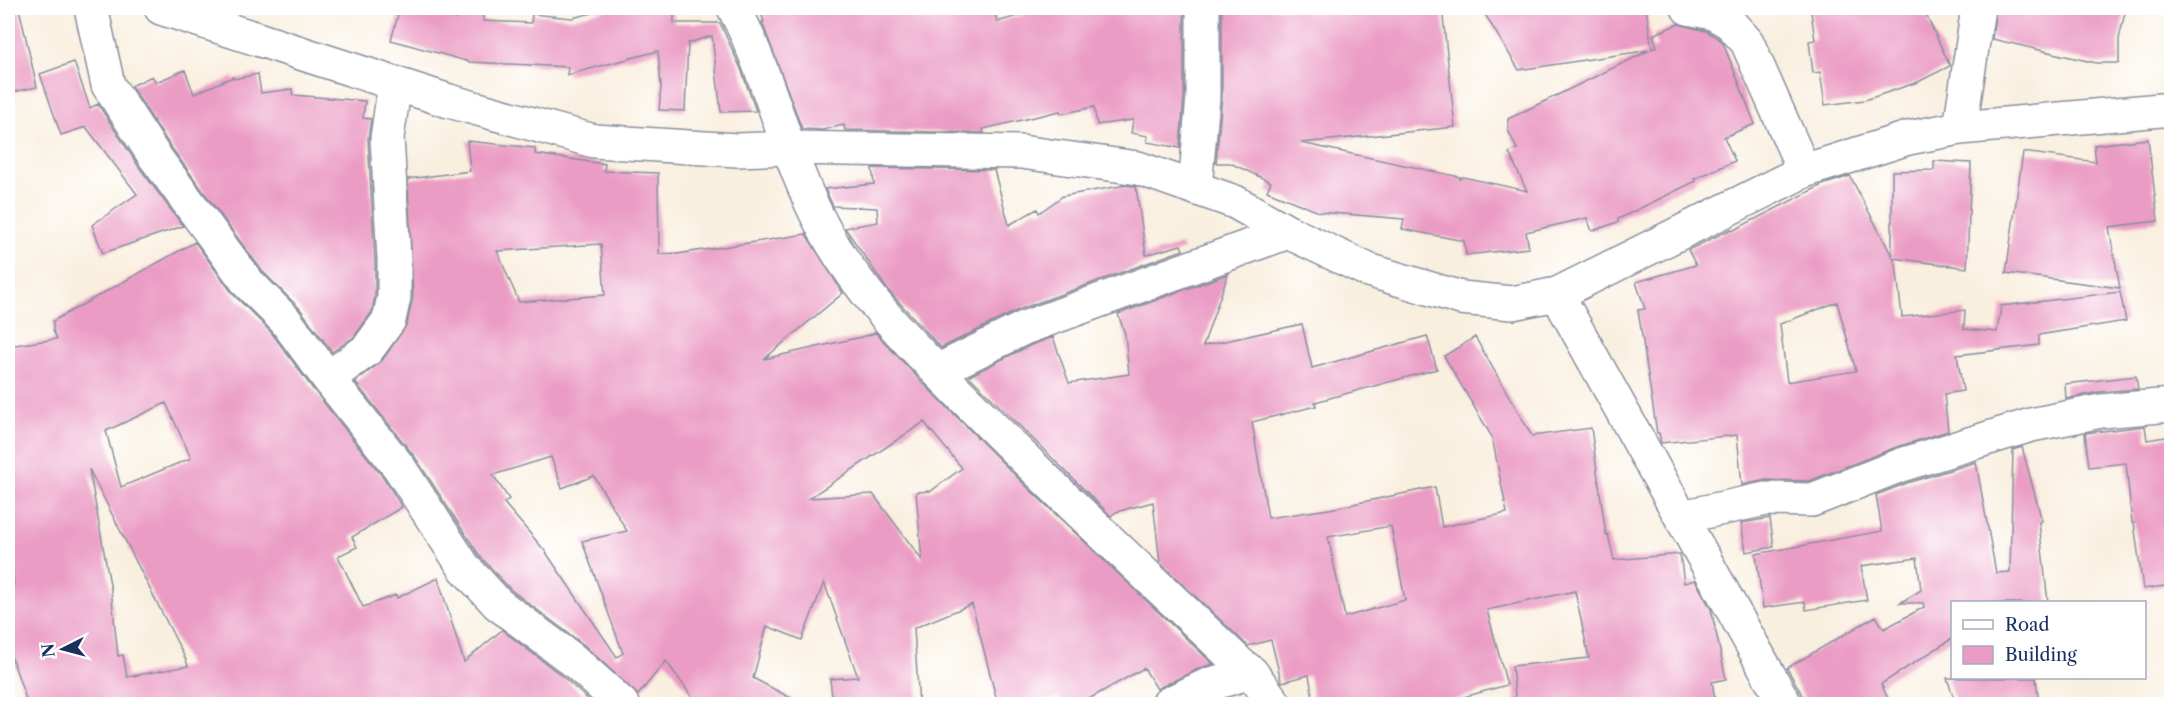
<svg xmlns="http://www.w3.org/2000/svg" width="2179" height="712" font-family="'Libre Caslon Text',serif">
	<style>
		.building { fill: #eb9cc4; fill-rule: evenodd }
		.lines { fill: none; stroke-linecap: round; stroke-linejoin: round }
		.minor-casing { stroke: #8a8f9e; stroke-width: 36 }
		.minor { stroke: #fff; stroke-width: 33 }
	</style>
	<rect width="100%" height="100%" fill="#fff"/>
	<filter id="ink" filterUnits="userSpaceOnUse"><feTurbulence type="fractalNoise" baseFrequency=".0167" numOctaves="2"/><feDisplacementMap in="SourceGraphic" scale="12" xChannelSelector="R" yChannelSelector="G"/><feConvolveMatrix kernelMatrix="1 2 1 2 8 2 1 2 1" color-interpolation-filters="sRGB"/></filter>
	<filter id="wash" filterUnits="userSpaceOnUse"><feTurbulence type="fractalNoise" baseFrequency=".008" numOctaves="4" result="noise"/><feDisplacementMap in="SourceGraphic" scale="24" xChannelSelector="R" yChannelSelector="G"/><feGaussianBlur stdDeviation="1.35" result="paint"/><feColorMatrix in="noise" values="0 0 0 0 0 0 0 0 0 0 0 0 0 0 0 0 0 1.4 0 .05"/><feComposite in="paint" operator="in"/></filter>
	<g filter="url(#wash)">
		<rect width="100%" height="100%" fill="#f9efdf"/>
		<g id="blocks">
			<path class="building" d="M19 8 37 87 8 93V9Z
				M400 8H414L456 19V8H483V21L531 23 532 14 572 18 613 8H674V23H720L741 69 756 111 721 112 712 36 688 43 685 111 659 110 661 87 658 51 567 75 568 67 470 62 391 40Z
				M759 8H994L997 22 1045 8H1184V96L1180 148 1147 142 1148 136 1131 133 1133 120 1097 125 1094 107 1061 114 1060 111 983 129 984 133 845 130 844 125 823 130 802 129 762 22H764Z
				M1222 8H1442L1455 127 1301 143 1460 177V179L1463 177 1527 191 1509 153 1517 149 1508 130V119L1650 50 1519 70 1481 8H1646L1652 49 1657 47 1653 35 1678 24 1706 31 1717 37 1723 43 1755 124 1724 137 1735 161 1694 179 1696 181 1618 219V222L1592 231 1587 218 1526 232 1529 248 1466 255 1464 241 1402 229 1404 219 1319 212 1267 191 1271 182 1230 163H1216L1222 97Z
				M1847 8H1923L1950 66 1918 82 1865 100 1825 105 1820 72 1813 73 1809 41 1815 40 1811 12Z
				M1996 8H2126L2119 39V63H2096L1992 39Z
				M74 62 90 108 98 104 139 167 183 226 103 253 92 225 137 194 86 127 61 135 40 74Z
				M185 70 194 94 233 77 234 79 258 74 261 93 292 89 293 95 365 101 363 118 371 119 368 139 375 259V295L372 312 354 337 332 352 300 309 262 271 170 146 131 86 152 76 156 82Z
				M2148 139 2158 221 2109 227 2120 288 2006 273 2023 152 2096 162 2094 145Z
				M467 141 535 148V154L605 164 604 171 658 173 659 254 677 253V254L806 234 843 293 764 359 870 335 875 332 918 378 1025 485 1213 664 1200 668 1157 689 1144 668 1078 705H1063L1060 698 1019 705H998L972 604 914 628 919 705H833L830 679 858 677 824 582 802 640 767 626 753 678 804 705H698L666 661 638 695 584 645 511 590 479 555 415 457 355 382 382 361 407 324 413 297 408 179 470 171ZM601 244 605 295 519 302 497 251ZM924 422 962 468 931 491 916 492 922 560 873 494 809 498ZM551 457 562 488 594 476 627 531 582 541 623 653 617 657 545 551 504 503 509 499 493 475Z
				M1934 161 1971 163 1967 268 1893 258 1896 264 1902 317 1965 310 1964 329 1997 332 2001 306 2120 292 2126 321 2039 335V345L1957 355 1963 391 1944 394 1948 431 1894 448 1809 481 1766 480 1742 485 1737 435 1661 443 1659 433H1657L1638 310 1645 309 1636 282 1696 265 1688 250 1731 229 1732 231 1822 185 1850 176 1892 256V171L1934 170ZM1837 302 1856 371 1787 382 1780 324Z
				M872 168 994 170 1009 225 1037 209 1039 213 1063 196 1126 185 1134 186 1136 187 1146 255 1181 245 1183 250 1018 310 941 348 887 289 845 228 878 222 877 208 833 206 825 189 874 184Z
				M195 242 233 294 271 332 313 389 384 478 402 507 352 537 357 547 338 556 363 607 396 595 397 598 438 578 464 662 502 630 561 675 594 705H400L399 699 373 705H28L8 647V585H14L8 511V346L57 339 53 331V321ZM166 403 191 458 121 487 106 431ZM89 469 186 660 188 666 127 677 123 655 118 656 111 590Z
				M1228 274 1203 346 1302 324 1312 368 1427 336 1437 369 1315 402 1316 406 1252 422 1268 518 1329 509 1435 487 1442 527 1507 513 1492 437 1444 356 1475 337 1532 436 1591 428 1606 535 1608 534 1614 560 1680 554 1684 583 1695 580 1711 609 1726 679 1712 682 1716 705H1516L1512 666 1589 658 1575 591 1487 610 1507 685 1435 705H1314L1309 675 1282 682 1281 680 1271 640 1248 646 1160 563 1153 502 1116 512 1111 516 969 376 1031 345 1053 337 1069 383 1129 374 1125 334 1118 314ZM1391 526 1405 600 1345 617 1328 537Z
				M2136 376 2138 389 2099 392 2066 399 2065 384Z
				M2145 426 2147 440 2172 436V585L2143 589 2134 523H2132L2126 463 2089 467 2085 433Z
				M2022 447 2042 521 2039 522 2048 603H1953V638L1881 684 1891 705H1808L1787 668 1876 616 1884 629 1924 607 1923 603H1900L1921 590 1917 558 1861 566 1867 600 1806 610 1805 602 1763 608 1756 554 1882 531 1876 495 1907 483 1976 462 1996 573 2010 572 2013 450Z
				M1770 518 1774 547 1746 552 1741 523Z
				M1947 678H2036L2039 705H1956Z"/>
		</g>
	</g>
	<g filter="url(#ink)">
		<use href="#blocks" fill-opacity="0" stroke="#8a8f9e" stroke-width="1.5"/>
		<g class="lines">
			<g class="minor-casing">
				<path id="minor" d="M91 8 108 85 155 157 248 283 285 320 328 378 399 467 464 567 498 604 573 660 622 704
					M161 8 449 101 594 141 737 150 788 148 1021 152 1138 168 1235 202 1288 232 1368 270 1461 298 1512 303 1557 294 1804 171 1908 138 1960 128 2172 109
					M734 8C771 78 786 159 824 229 861 297 918 352 972 406 1059 495 1150 578 1240 664L1251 672 1275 704
					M1688 8 1713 13 1729 22 1747 42 1804 171
					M1960 128 1978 8
					M1195 188 1203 97V8
					M1557 294 1785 704
					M937 371 1024 328 1288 232
					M328 378 367 350 389 320 394 297V258L387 138 395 83
					M1681 517 1766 499 1812 500 1901 465 2031 425 2101 411 2172 405
					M1168 704 1208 685 1251 672"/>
			</g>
			<use href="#minor" class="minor"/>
		</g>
	</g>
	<rect width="2179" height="712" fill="none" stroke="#fff" stroke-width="30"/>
	<rect x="1951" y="601" width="195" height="78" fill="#ffffff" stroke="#a4acbf" stroke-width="1.5"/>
	<rect x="1963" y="620" width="30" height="9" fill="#ffffff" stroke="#a4acbf" stroke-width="1.5"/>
	<text x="2005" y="631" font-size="18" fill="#1b2f5e">Road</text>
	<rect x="1963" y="646" width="30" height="18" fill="#eb9cc4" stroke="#a4acbf" stroke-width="1.5"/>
	<text x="2005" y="661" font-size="18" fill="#1b2f5e">Building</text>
	<g transform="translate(63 649) rotate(264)" stroke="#ffffff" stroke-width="4.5" paint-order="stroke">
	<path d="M0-4.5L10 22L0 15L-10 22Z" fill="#1b2f5e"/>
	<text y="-9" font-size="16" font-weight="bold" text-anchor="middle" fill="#1b2f5e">N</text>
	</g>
</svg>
